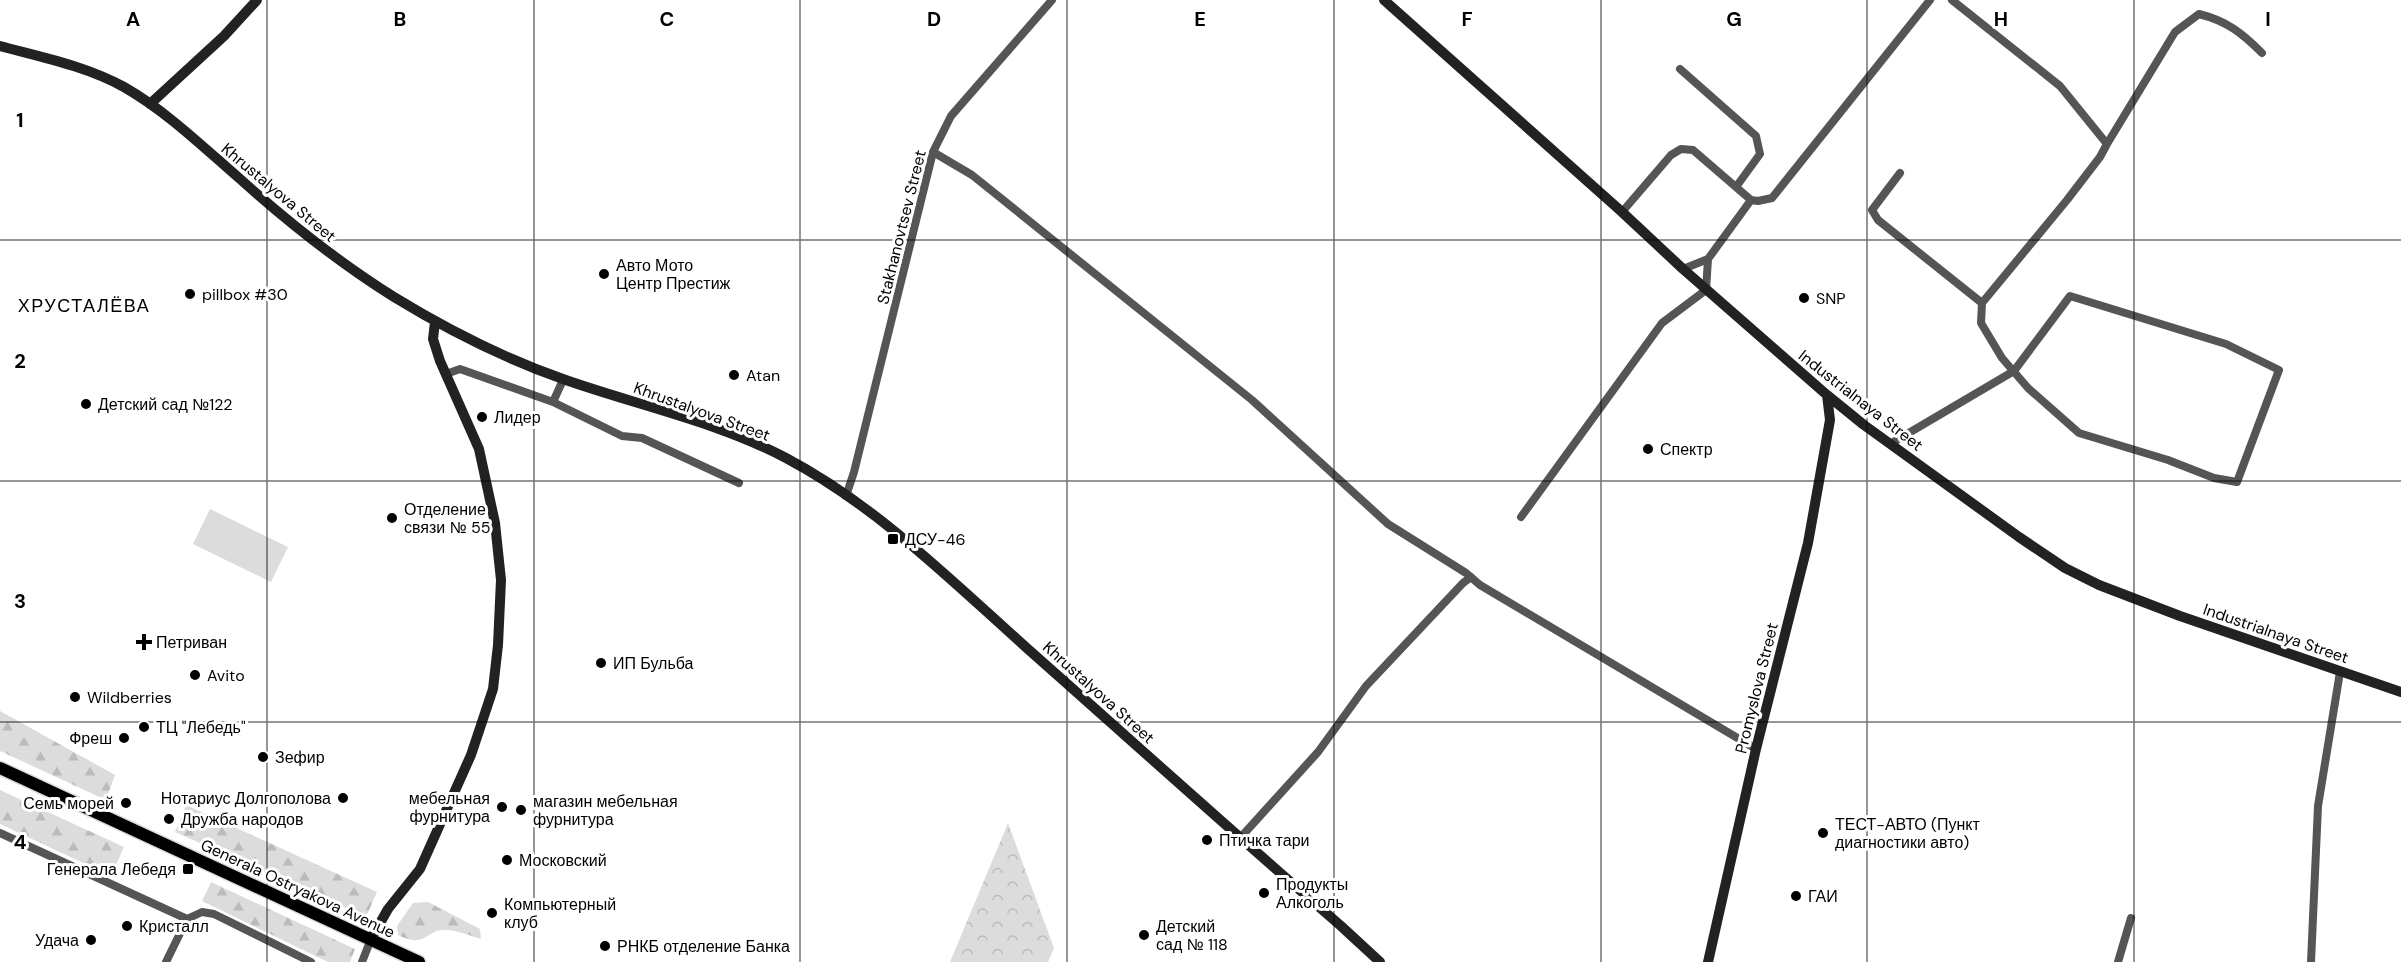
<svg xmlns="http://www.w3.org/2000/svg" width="2401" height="962" font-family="'DM Sans',sans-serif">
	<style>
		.grass { fill: #dcdcdc }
		.forest { fill: url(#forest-firs) }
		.park { fill: url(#park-crowns) }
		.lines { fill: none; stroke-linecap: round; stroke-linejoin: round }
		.primary-casing { stroke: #dbdbdb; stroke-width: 15 }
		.minor { stroke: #555; stroke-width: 8 }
		.secondary { stroke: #222; stroke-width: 10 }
		.primary { stroke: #000; stroke-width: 12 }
		.grid { fill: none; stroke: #000; stroke-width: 1.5; stroke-opacity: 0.55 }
		.poi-dot { fill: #000; stroke: #fff; stroke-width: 2 }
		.labels { text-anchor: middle; stroke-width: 6; stroke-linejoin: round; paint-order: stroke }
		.street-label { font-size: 16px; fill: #000; stroke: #fff }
		.poi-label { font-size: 16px; fill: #000; stroke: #fff; text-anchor: start }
		.neighbourhood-label { font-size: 18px; letter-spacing: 1.5px; fill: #000; stroke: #fff }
		.grid-label { font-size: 20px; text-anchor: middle; font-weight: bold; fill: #000; stroke: #fff; stroke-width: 6; stroke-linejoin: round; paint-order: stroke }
	</style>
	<defs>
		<pattern id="forest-firs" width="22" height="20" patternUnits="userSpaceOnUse" patternTransform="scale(1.5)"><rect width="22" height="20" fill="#dcdcdc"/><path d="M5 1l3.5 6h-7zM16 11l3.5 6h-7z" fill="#bbb"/></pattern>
		<pattern id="park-crowns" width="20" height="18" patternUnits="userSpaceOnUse" patternTransform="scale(1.5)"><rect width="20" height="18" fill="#dcdcdc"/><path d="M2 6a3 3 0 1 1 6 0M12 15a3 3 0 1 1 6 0" fill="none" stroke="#bbb"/></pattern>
	</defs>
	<rect width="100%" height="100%" fill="#fff"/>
	<path class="grass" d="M210 509 288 547 271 582 193 544Z"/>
	<path class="forest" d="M0 711 115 775 106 800 0 751Z
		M0 790 124 847 111 876 0 824Z
		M186 805 377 892 366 917 175 832Z
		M211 882 355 949 350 962H328L202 901Z
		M428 902 480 929 481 939C471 936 459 931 448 930 425 928 428 950 398 935L397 926 413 903Z"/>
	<path class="park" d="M1008 823 1054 948 1048 962H950Z"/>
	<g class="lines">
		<g class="primary-casing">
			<path id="primary" d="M0 768 419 962"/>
		</g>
		<path class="minor" d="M1952 0 2060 86 2107 144 2175 32 2199 14C2227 21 2242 33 2262 53
			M1680 69 1756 136 1760 154 1736 187
			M933 152 972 175 1252 400 1388 524 1466 573 1480 585 1756 749
			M1900 173 1872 210 1878 220 1982 303
			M1622 212 1671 155 1681 149 1693 150 1751 200 1758 201 1772 198 1930 0
			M1683 269 1708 259
			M446 374 460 369 553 402
			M563 380 553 402 622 436 642 438 739 483
			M1890 444 2014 371 2070 296 2226 344 2279 370 2237 482 2214 478 2168 460 2079 433 2028 388 2002 358 1981 323 1982 303 2067 200 2100 157 2107 144
			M846 496 854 472 933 152 951 116 1052 0
			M1521 517 1662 323 1706 290 1708 259 1751 200
			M0 833 187 919 202 912 214 914 311 962
			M1241 837 1318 752 1366 686 1463 583 1471 577
			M166 962 187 919
			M362 962 371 939
			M2118 962 2131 918
			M2311 962 2318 806 2340 672"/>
		<path class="secondary" d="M1384 0 1622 212 1683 269 1827 395 1864 425 2019 537 2065 568 2099 585 2180 616 2401 692
			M0 46C41 57 86 66 124 87 166 111 202 146 239 178 288 222 338 262 394 297 448 330 503 358 563 379 636 405 716 421 786 458 877 506 953 582 1029 650 1133 742 1236 835 1341 926L1380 962
			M150 104 224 36 257 0
			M371 939 388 909 420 869 471 755 493 689 498 645 501 580 495 523 479 449 440 361 433 339 435 322
			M1708 962 1756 749 1808 543 1830 420 1827 395"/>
		<use href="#primary" class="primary"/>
	</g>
	<path class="grid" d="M267 0V962M534 0V962M800 0V962M1067 0V962M1334 0V962M1601 0V962M1867 0V962M2134 0V962M0 240H2401M0 481H2401M0 722H2401"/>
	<g class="poi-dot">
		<circle cx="604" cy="274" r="6"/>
		<circle cx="190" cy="294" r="6"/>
		<circle cx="1804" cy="298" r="6"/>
		<circle cx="734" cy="375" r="6"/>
		<circle cx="86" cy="404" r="6"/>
		<circle cx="482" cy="417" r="6"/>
		<circle cx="1648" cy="449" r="6"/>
		<circle cx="392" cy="518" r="6"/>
		<rect x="887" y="533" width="12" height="12" rx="3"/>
		<path d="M141 633h6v6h6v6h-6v6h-6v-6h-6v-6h6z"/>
		<circle cx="601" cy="663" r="6"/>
		<circle cx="195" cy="675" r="6"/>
		<circle cx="75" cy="697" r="6"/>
		<circle cx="144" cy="727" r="6"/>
		<circle cx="124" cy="738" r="6"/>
		<circle cx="263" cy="757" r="6"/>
		<circle cx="343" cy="798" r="6"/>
		<circle cx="126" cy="803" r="6"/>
		<circle cx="502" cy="807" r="6"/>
		<circle cx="521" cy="810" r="6"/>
		<circle cx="169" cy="819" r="6"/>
		<circle cx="1823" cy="833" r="6"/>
		<circle cx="1207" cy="840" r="6"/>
		<circle cx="507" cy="860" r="6"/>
		<rect x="182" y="863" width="12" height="12" rx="3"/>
		<circle cx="1264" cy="893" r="6"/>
		<circle cx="1796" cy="896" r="6"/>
		<circle cx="492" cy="913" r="6"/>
		<circle cx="127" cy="926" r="6"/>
		<circle cx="1144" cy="935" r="6"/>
		<circle cx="91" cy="940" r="6"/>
		<circle cx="605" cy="946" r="6"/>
	</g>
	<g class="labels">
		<g class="street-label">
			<text transform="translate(279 192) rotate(40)" y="6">Khrustalyova Street</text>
			<text transform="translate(901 227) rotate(-76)" y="6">Stakhanovtsev Street</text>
			<text transform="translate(1861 400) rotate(38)" y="6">Industrialnaya Street</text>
			<text transform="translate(702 411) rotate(20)" y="6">Khrustalyova Street</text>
			<text transform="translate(2276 633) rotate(19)" y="6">Industrialnaya Street</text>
			<text transform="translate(1756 688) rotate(-76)" y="6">Promyslova Street</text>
			<text transform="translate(1099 692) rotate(42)" y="6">Khrustalyova Street</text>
			<text transform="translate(298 888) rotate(25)" y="6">Generala Ostryakova Avenue</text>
		</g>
		<g class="poi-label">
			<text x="616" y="271">Авто Мото<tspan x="616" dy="18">Центр Престиж</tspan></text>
			<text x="202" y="300">pillbox #30</text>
			<text x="1816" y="304">SNP</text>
			<text x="746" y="381">Atan</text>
			<text x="98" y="410">Детский сад №122</text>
			<text x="494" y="423">Лидер</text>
			<text x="1660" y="455">Спектр</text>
			<text x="404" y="515">Отделение<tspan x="404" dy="18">связи № 55</tspan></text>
			<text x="905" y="545">ДСУ-46</text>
			<text x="156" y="648">Петриван</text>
			<text x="613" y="669">ИП Бульба</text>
			<text x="207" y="681">Avito</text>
			<text x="87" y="703">Wildberries</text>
			<text x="156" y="733">ТЦ "Лебедь"</text>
			<text x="112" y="744" text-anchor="end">Фреш</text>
			<text x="275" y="763">Зефир</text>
			<text x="331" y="804" text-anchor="end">Нотариус Долгополова</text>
			<text x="490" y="804" text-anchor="end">мебельная<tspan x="490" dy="18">фурнитура</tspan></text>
			<text x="533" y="807">магазин мебельная<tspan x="533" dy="18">фурнитура</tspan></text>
			<text x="114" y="809" text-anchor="end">Семь морей</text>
			<text x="181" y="825">Дружба народов</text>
			<text x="1835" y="830">ТЕСТ-АВТО (Пункт<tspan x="1835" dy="18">диагностики авто)</tspan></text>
			<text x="1219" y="846">Птичка тари</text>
			<text x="519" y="866">Московский</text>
			<text x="176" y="875" text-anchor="end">Генерала Лебедя</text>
			<text x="1276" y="890">Продукты<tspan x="1276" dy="18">Алкоголь</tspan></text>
			<text x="1808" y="902">ГАИ</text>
			<text x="504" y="910">Компьютерный<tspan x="504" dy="18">клуб</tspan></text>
			<text x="139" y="932">Кристалл</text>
			<text x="1156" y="932">Детский<tspan x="1156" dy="18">сад № 118</tspan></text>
			<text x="79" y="946" text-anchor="end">Удача</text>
			<text x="617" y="952">РНКБ отделение Банка</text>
		</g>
		<g class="neighbourhood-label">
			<text x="84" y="312">ХРУСТАЛЁВА</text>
		</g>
	</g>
	<g class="grid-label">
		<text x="133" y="26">A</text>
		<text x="400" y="26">B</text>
		<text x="667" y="26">C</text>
		<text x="934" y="26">D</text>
		<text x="1200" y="26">E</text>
		<text x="1467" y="26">F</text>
		<text x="1734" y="26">G</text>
		<text x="2001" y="26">H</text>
		<text x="2268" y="26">I</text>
		<text x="20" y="127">1</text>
		<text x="20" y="368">2</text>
		<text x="20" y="608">3</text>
		<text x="20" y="849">4</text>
	</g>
</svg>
